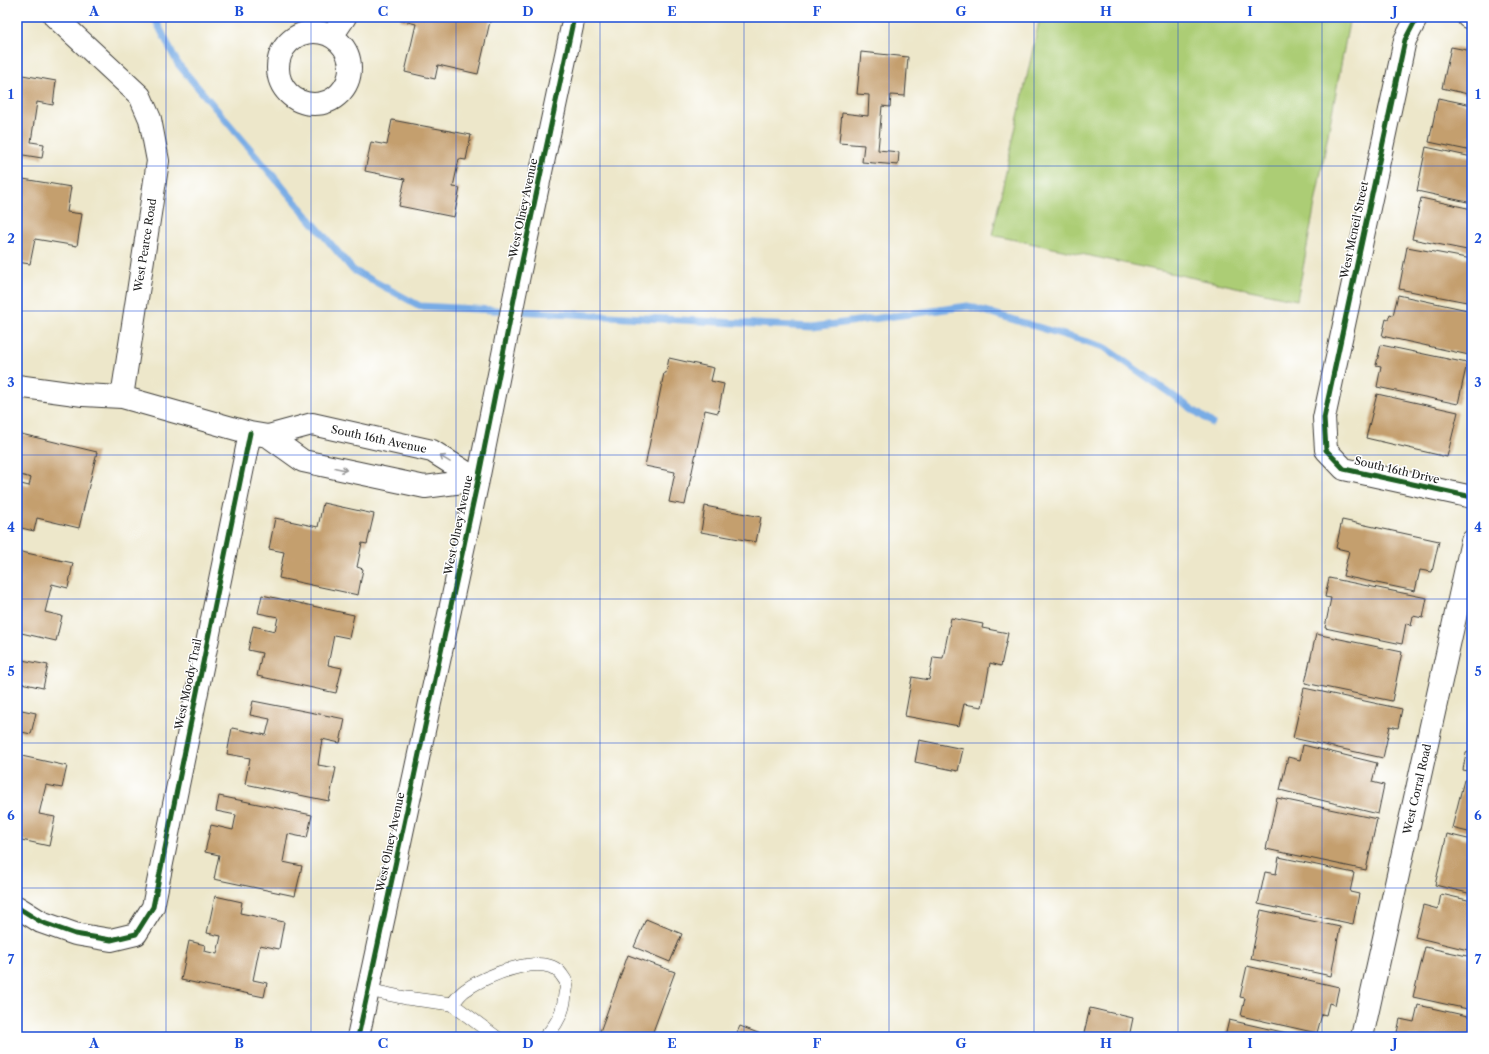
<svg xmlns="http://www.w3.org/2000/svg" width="1489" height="1054" font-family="'Libre Caslon Text',serif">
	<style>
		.green { fill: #accd74; stroke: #647448 }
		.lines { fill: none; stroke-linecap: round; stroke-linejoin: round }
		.stream { stroke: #78ace5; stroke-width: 7 }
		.building { fill: #c49f6e }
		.service-casing { stroke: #3b3a36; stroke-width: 14 }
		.minor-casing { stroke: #3b3a36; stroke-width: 24 }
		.service { stroke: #fff; stroke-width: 13 }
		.minor { stroke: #fff; stroke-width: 22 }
		.cycleway-casing { stroke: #fff; stroke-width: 8 }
		.cycleway { stroke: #1b5e20; stroke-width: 5 }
		.oneway { stroke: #999 }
		.grid { fill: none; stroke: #1d4ed8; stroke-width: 1; stroke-opacity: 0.55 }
		.labels { text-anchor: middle; stroke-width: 3; stroke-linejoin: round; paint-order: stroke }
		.street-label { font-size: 11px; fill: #1c1c1c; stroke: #fff }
		.neatline { fill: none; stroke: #1d4ed8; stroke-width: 1.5 }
		.grid-label { font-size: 13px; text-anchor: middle; font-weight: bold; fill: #1d4ed8 }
	</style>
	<rect width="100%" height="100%" fill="#fff"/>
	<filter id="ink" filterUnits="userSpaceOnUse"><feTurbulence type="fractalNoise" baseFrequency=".025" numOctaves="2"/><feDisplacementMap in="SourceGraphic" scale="8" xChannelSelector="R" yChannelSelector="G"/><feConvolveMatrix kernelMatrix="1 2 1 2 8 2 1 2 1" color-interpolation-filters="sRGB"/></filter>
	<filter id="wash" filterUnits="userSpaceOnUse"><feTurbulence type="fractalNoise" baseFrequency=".012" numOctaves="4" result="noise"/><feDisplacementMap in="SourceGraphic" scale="16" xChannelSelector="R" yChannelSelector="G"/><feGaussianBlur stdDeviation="0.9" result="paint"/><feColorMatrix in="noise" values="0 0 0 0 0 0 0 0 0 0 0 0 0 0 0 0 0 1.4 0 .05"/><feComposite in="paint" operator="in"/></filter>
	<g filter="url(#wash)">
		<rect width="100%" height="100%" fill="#ede7ca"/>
		<path class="green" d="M1040 17H1350L1297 300 992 235Z"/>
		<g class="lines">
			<path class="stream" d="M154 17 178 64 353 270 420 306 813 327 968 306 1104 347 1212 423"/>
		</g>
		<g id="blocks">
			<path class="building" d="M401 17H491L478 74 438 65 435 79 405 72 416 24 400 20Z
				M1451 47 1472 51V95L1442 88Z
				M861 52 908 57 905 96 891 95 890 107 882 106 878 150 899 152 898 165 862 162 864 145 839 143 842 113 868 116 869 95 857 94Z
				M17 74 56 81 53 105 37 102 31 142 44 144 42 158 17 154Z
				M1438 98 1472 105V151L1429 142Z
				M392 120 471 135 466 160 459 159 453 187 460 188 454 217 399 206 405 179 365 171 371 142 387 145Z
				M1426 147 1472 157V203L1417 191Z
				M17 178 71 187 67 212 82 214 77 246 35 239 30 264 17 262Z
				M1421 198 1472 209V251L1412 239Z
				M1407 247 1472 259V303L1399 289Z
				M1398 295 1472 311 1471 341 1472 342 1469 355 1382 336 1386 319 1388 320 1390 314 1393 315Z
				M1381 345 1467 363 1458 404 1377 387 1381 366 1376 365Z
				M669 358 714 368 711 381 724 384 718 413 705 410 685 505 669 502 675 472 645 466 664 373H666Z
				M1377 394 1458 412 1447 457 1366 438Z
				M17 433 97 452 79 528 37 518 34 531 17 527V483L29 486 31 478 17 474Z
				M323 503 374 514 367 544 362 543 357 567 363 569 358 595 279 578 284 552 269 549 275 518 318 527Z
				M705 506 761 517 756 542 701 532Z
				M1342 520 1439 541 1432 572 1420 570 1415 591 1343 576 1349 551 1336 548Z
				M17 551 73 563 68 588 52 584 45 612 62 616 56 641 17 632Z
				M1329 578 1427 598 1423 618 1413 616 1411 626 1406 623 1402 644 1325 628 1331 598 1325 597Z
				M262 595 354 615 349 638 334 635 328 665 342 668 336 693 257 676 262 653 248 650 253 626 275 631 278 617 258 613Z
				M951 618 983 624 982 628 1008 633 1001 666 990 663 982 707 964 704 959 726 905 716 912 677 929 680 933 657 943 658Z
				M1316 634 1402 652 1392 701 1305 683Z
				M17 659 48 665 43 688 17 682Z
				M1304 688 1402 709 1398 728 1390 726 1383 758 1293 738Z
				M253 701 345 719 340 743 322 739 318 765 336 768 329 801 245 784 250 758 227 754 232 728 266 735 270 719 250 715Z
				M17 709 36 713 31 734 17 731Z
				M919 740 963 749 958 771 915 762Z
				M1303 745 1377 763 1372 782 1384 785 1378 814 1280 790 1288 757 1300 760Z
				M1472 751V772L1463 770 1466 753Z
				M17 755 67 766 62 788 46 785 39 814 55 817 49 846 17 839Z
				M1464 780 1472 782V833L1452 828Z
				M219 796 312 815 307 838 288 834 283 862 302 866 295 896 214 879 219 855 205 852 211 825 233 830 236 815 216 811Z
				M1277 798 1377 819 1366 870 1266 849Z
				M1447 834 1472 840V894L1435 885Z
				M1279 857 1354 873 1350 892 1359 894 1353 924 1258 904 1265 872 1276 874Z
				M1441 894 1472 901V951L1415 937 1423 905 1438 909Z
				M215 896 242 902 240 913 284 922 279 949 260 945 253 980 267 983 264 997 181 980 189 941 205 945 204 951 217 954 221 936 207 933Z
				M1261 910 1340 927 1331 976 1251 959Z
				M646 919 682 934 670 962 634 947Z
				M1425 947 1472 957V1010L1413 997Z
				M628 955 675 972 651 1037H598Z
				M1247 966 1339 987 1335 1005 1329 1003 1326 1015 1322 1014 1317 1033 1241 1016 1245 998 1240 997Z
				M1418 1005 1472 1017V1037H1396L1400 1019 1414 1022Z
				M1090 1008 1133 1018 1129 1037H1083Z
				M1229 1020 1300 1036V1037H1225Z
				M740 1026 763 1035 762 1037H735Z"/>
		</g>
	</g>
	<g filter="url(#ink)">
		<use href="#blocks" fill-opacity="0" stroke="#3b3a36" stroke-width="1"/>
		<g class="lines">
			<g class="service-casing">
				<path id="service" d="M368 990 406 998 452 1004 496 1037
					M452 1004C457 999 461 992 467 989 485 976 544 951 561 974 562 976 565 979 566 982 567 985 566 991 565 994 564 1011 557 1025 545 1037"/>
			</g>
			<g class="minor-casing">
				<path id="minor" d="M55 17 140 96 150 119 158 161 122 397
					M1417 17 1405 40 1324 418 1326 450 1344 469 1472 497
					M1468 17 1472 18
					M278 68a36 36 0 1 1 72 0a36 36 0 1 1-72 0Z
					M332 36 345 17
					M17 386 83 395 122 397 250 433 268 436 312 424 432 451 478 480
					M268 436 303 461 425 487 478 480
					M17 907 41 922 75 934 111 940 136 934 153 907 250 433
					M358 1037 478 480 515 294 574 17
					M1362 1037 1472 541"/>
			</g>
			<use href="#service" class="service"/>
			<use href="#minor" class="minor"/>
			<g class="cycleway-casing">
				<path id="cycleway" d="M1417 17 1405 40 1324 418 1326 450 1344 469 1472 497
					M17 907 41 922 75 934 111 940 136 934 153 907 250 433
					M358 1037 478 480 515 294 574 17"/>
			</g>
			<use href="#cycleway" class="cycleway"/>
		</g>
		<defs><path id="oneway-shaft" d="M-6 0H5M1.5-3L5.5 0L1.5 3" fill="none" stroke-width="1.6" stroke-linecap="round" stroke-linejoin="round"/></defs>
		<g class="oneway">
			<use href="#oneway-shaft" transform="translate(445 459) rotate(-148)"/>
			<use href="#oneway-shaft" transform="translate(341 469) rotate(12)"/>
		</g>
	</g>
	<path class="grid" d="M166 17V1037M311 17V1037M456 17V1037M600 17V1037M744 17V1037M889 17V1037M1034 17V1037M1178 17V1037M1322 17V1037M17 166H1472M17 311H1472M17 455H1472M17 599H1472M17 743H1472M17 888H1472"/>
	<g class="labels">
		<g class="street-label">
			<text transform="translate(523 208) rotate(-78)" y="4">West Olney Avenue</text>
			<text transform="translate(1354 230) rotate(-78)" y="4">West Mcneil Street</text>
			<text transform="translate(145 245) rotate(-81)" y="4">West Pearce Road</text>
			<text transform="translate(379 439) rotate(12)" y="4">South 16th Avenue</text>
			<text transform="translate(1397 470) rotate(13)" y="4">South 16th Drive</text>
			<text transform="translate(458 525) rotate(-78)" y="4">West Olney Avenue</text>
			<text transform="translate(188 684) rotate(-78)" y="4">West Moody Trail</text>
			<text transform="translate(1417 789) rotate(-77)" y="4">West Corral Road</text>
			<text transform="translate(390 842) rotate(-78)" y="4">West Olney Avenue</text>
		</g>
	</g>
	<rect width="1489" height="1054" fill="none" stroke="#fff" stroke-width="44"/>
	<rect x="22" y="22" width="1445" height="1010" class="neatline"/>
	<g class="grid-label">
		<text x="94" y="16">A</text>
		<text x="239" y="16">B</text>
		<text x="383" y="16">C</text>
		<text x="528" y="16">D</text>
		<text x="672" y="16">E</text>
		<text x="817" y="16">F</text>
		<text x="961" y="16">G</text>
		<text x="1106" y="16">H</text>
		<text x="1250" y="16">I</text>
		<text x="1395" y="16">J</text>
		<text x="11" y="99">1</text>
		<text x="1478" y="99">1</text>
		<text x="11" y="243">2</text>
		<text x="1478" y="243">2</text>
		<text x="11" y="387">3</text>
		<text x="1478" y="387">3</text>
		<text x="11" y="532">4</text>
		<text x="1478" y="532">4</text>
		<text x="11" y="676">5</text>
		<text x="1478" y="676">5</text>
		<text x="11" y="820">6</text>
		<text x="1478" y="820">6</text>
		<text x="11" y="964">7</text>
		<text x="1478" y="964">7</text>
		<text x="94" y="1048">A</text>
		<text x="239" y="1048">B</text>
		<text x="383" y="1048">C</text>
		<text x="528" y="1048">D</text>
		<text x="672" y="1048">E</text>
		<text x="817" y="1048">F</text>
		<text x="961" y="1048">G</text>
		<text x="1106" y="1048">H</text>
		<text x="1250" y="1048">I</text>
		<text x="1395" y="1048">J</text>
	</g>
</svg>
